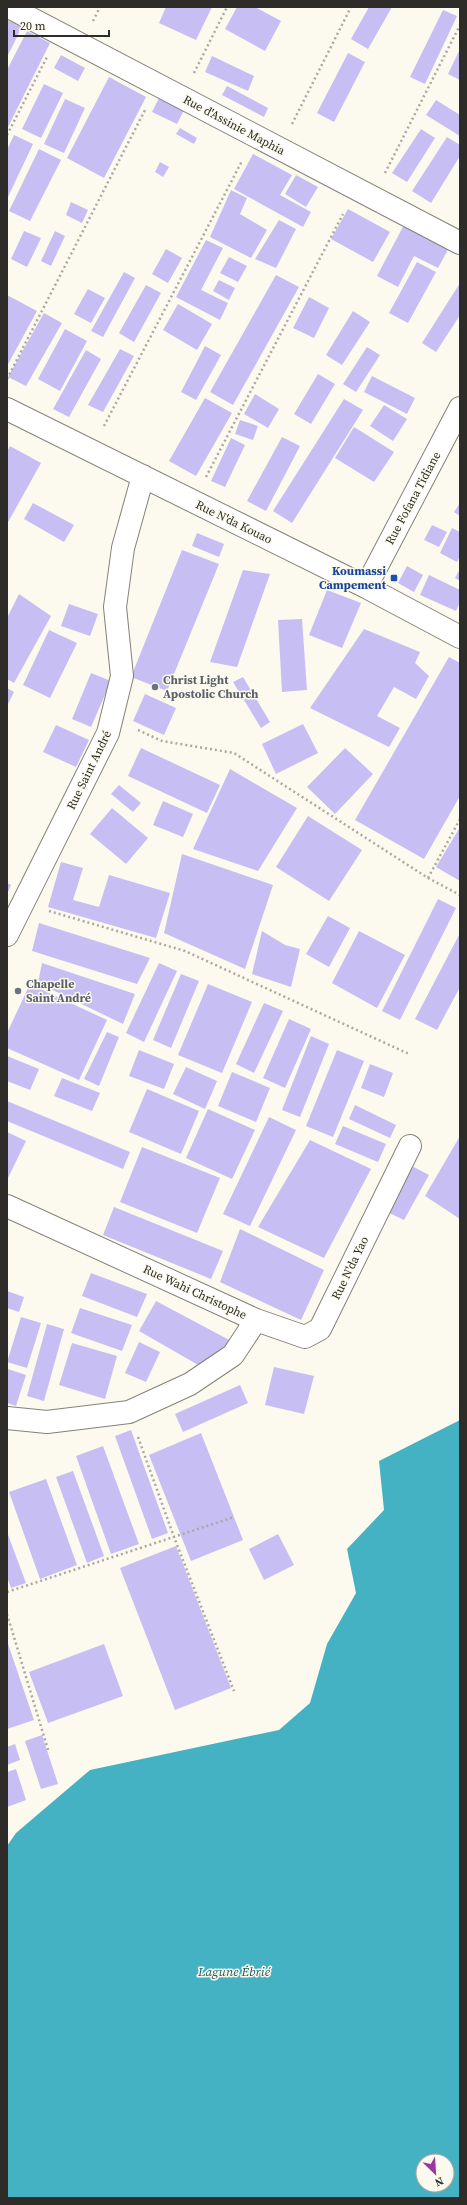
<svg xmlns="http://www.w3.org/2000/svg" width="467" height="2205" font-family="'Source Serif 4',serif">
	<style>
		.water { fill: #44b2c2; fill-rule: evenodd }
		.building { fill: #c7bef3 }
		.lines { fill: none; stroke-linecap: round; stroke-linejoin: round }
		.street-casing { stroke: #848278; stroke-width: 24 }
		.path { stroke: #aaa8a0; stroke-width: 2.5; stroke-dasharray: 2 3; stroke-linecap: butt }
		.street { stroke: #fff; stroke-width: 22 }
		.transit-dot { fill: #1a4fb4; stroke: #fcfaee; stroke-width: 1.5 }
		.worship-dot { fill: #6b7280; stroke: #fcfaee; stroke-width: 1.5 }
		.labels { text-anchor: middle; stroke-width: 3; stroke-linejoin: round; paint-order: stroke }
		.street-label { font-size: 12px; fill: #2d2c28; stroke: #fcfaee }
		.transit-label { font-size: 12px; font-weight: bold; fill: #164399; stroke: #fcfaee; text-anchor: end }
		.worship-label { font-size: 12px; font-weight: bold; fill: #5b616d; stroke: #fcfaee; text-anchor: start }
		.water-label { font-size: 13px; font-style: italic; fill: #1b5961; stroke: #fcfaee }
	</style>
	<rect width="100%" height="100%" fill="#fcfaee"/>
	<path class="water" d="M460 1420V2198H7V1846L16 1833 90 1770 279 1730 310 1703 327 1644 356 1593 347 1549 384 1510 379 1461ZM423 2161H447V2185H423Z"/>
	<path class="building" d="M166 7H212L196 40 159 23Z
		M237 7H255L281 21 265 51 225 29Z
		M369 7H392L368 49 351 39Z
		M443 10 457 16 425 84 410 77Z
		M7 20 22 27 7 57Z
		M27 31 50 43 7 129V70Z
		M460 49V80L448 74Z
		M348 53 365 62 334 122 317 113Z
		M61 55 85 68 78 81 54 68Z
		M212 56 254 76 248 91 205 72Z
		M109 77 146 97 104 178 67 158Z
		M44 84 63 93 41 138 22 129Z
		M227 86 268 108 264 117 222 95Z
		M159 98 184 110 177 124 152 112Z
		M65 99 85 108 64 153 44 144Z
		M436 100 460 115V136L426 115Z
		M180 128 197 138 194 144 176 134Z
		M421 129 435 138 407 182 392 173Z
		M14 135 33 144 7 199V150Z
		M447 137 460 145V156L431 203 412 191Z
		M39 149 61 160 30 221 9 211Z
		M253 154 292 175 280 195 311 212 303 227 234 189Z
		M160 162 169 167 163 177 155 172Z
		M296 175 318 187 306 207 285 194Z
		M231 190 247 198 240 214 267 230 251 258 210 237Z
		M71 202 88 210 82 223 66 215Z
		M348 209 390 232 373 262 331 239Z
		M279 220 296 229 276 268 255 259Z
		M406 221 451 244 438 268 414 256 398 287 377 276Z
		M24 231 41 238 27 267 11 259Z
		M55 231 65 236 51 266 41 261Z
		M206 240 223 248 201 290 228 303 220 320 176 297Z
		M166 249 182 258 168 283 152 274Z
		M229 257 247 266 238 282 220 273Z
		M417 262 436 272 408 323 389 313Z
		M124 272 135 278 103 337 91 331Z
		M276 275 299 287 233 405 210 392Z
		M219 280 235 288 229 300 213 291Z
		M460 283V315L436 352 422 343Z
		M146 285 161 293 134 342 119 333Z
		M88 289 105 298 91 323 74 314Z
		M7 295 37 311 7 366Z
		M309 297 329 308 314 338 293 328Z
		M178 304 212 324 197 350 163 330Z
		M353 311 370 322 342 365 326 355Z
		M44 313 62 323 26 386 8 377Z
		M65 329 87 341 60 391 38 379Z
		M205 346 221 355 196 400 181 392Z
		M367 347 380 355 356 392 343 384Z
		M120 349 134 356 103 412 88 405Z
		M86 350 101 359 69 417 53 409Z
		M318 374 335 384 311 424 294 414Z
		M372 376 415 398 407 414 364 392Z
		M255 394 279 409 268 428 244 414Z
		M205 398 232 413 196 476 169 461Z
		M344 399 363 410 292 523 273 511Z
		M384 405 407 419 393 441 370 426Z
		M240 420 258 426 253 440 235 434Z
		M354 427 394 452 374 482 335 458Z
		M282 437 300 446 266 511 247 501Z
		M231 438 245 445 225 487 211 481Z
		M10 446 41 463 7 524V452Z
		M33 503 74 525 64 542 24 519Z
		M460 503V516L454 512Z
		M432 525 447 532 439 547 424 540Z
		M452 528 460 532V556L457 562 440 553Z
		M197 533 224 544 219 557 192 546Z
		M182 550 219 564 167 691 131 677Z
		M407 566 423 575 414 592 398 583Z
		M460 569V581L455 578Z
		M243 570 270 574 237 667 210 662Z
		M429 575 460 590V602L456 611 420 595Z
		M327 590 361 603 342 648 309 635Z
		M19 594 51 616 14 683 7 679V618Z
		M69 604 98 614 90 636 61 626Z
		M302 619 307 690 282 692 278 620Z
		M364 629 420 652 415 663 429 676 416 699 394 687 377 716 400 728 389 747 310 708Z
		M49 630 77 643 50 698 23 685Z
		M449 657 460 663V796L424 859 355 820Z
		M91 673 111 681 91 727 72 719Z
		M243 677 270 722 261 728 233 682Z
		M7 688 14 692 7 706Z
		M145 694 176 708 164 735 133 721Z
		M303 724 318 753 276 774 262 744Z
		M56 725 89 740 76 767 43 752Z
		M141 748 220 785 207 813 128 776Z
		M345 748 373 774 335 814 307 787Z
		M230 769 297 808 258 871 193 849Z
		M119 785 141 803 133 812 111 794Z
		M163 801 193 814 183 837 153 825Z
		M112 808 148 838 126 864 90 834Z
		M308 816 362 850 329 901 276 867Z
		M460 827V881L436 867Z
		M182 854 273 885 245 969 164 933Z
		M61 862 83 868 73 900 99 907 109 875 170 893 156 938 48 907Z
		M7 883 11 885 7 894Z
		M438 899 456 908 400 1020 382 1011Z
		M328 916 350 928 329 967 306 954Z
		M39 923 150 958 137 984 32 951Z
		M262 931 285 945 300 949 291 987 252 974Z
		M359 931 405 955 377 1008 332 983Z
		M460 933V987L437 1030 415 1019Z
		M42 963 135 994 123 1024 38 983Z
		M159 963 177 971 144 1042 126 1033Z
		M181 974 199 981 171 1048 153 1040Z
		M30 984 107 1020 79 1080 7 1048V1033Z
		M208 984 252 1002 222 1073 178 1055Z
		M264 1003 283 1011 254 1073 236 1064Z
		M289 1019 311 1029 285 1088 263 1078Z
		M107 1032 119 1037 99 1086 84 1079Z
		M311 1036 329 1044 300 1117 282 1110Z
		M139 1050 174 1064 164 1089 129 1076Z
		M337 1050 364 1061 333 1137 306 1126Z
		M7 1056 39 1069 30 1090 7 1081Z
		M370 1064 393 1073 384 1097 361 1088Z
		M186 1067 217 1081 205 1109 173 1094Z
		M232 1072 270 1088 256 1122 218 1106Z
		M62 1078 100 1093 92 1111 54 1096Z
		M147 1089 199 1111 181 1154 129 1132Z
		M7 1101 130 1152 123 1169 7 1121Z
		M355 1105 396 1125 390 1138 349 1119Z
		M208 1109 255 1130 232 1179 186 1158Z
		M269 1117 296 1130 250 1226 223 1214Z
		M343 1126 386 1144 378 1162 335 1144Z
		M7 1132 26 1141 7 1180Z
		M460 1136V1219L425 1196Z
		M310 1140 371 1169 324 1258 258 1227Z
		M142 1147 220 1178 197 1233 120 1202Z
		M408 1164 429 1175 404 1220 383 1210Z
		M114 1207 223 1251 211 1279 103 1235Z
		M240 1229 324 1270 301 1320 220 1282Z
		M91 1273 147 1294 137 1317 82 1296Z
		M7 1291 24 1297 19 1312 7 1308Z
		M156 1301 233 1342 200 1366 139 1331Z
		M80 1308 132 1325 122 1351 71 1333Z
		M21 1317 41 1323 27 1368 7 1362Z
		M47 1324 64 1329 44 1401 27 1396Z
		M139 1342 160 1352 146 1382 125 1373Z
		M72 1343 117 1356 105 1399 59 1385Z
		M274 1367 314 1376 304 1414 265 1405Z
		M8 1369 26 1375 16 1406 7 1403Z
		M240 1385 248 1403 183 1432 175 1414Z
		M131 1430 168 1533 152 1539 115 1436Z
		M201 1433 243 1540 191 1561 149 1455Z
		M103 1446 139 1544 111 1554 76 1456Z
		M73 1471 104 1556 87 1563 56 1477Z
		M46 1479 77 1565 40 1579 9 1492Z
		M7 1532 26 1583 11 1588 7 1577Z
		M278 1534 294 1565 264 1580 249 1549Z
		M176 1546 231 1688 175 1710 120 1568Z
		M7 1641 34 1720 7 1729Z
		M104 1644 123 1696 48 1723 29 1672Z
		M42 1735 58 1784 41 1789 25 1741Z
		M15 1744 20 1760 7 1765V1747Z
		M16 1769 26 1800 7 1807V1772Z"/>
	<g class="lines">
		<g class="street-casing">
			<path id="street" d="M9 7 460 243
				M7 409 366 587 460 637
				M366 587 460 408
				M7 935 108 733 122 676 115 607 123 548 143 476
				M7 1206 256 1320 233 1355 190 1384 129 1412 47 1422 7 1418
				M256 1320 305 1337 320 1329 410 1146"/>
		</g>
		<path class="path" d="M93 21 100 7
			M194 73 227 7
			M292 124 351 7
			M7 135 47 57
			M385 173 460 25
			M7 379 145 110
			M104 426 242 161
			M206 477 343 214
			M138 730 162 741 234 753 428 878 460 895
			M428 878 460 819
			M49 911 185 951 409 1054
			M138 1437 174 1537 234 1691
			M7 1592 234 1517
			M7 1614 49 1753"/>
		<use href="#street" class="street"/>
	</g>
	<rect class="transit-dot" x="390" y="574" width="8" height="8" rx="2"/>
	<g class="worship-dot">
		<circle cx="155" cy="687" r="4"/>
		<circle cx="18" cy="991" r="4"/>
	</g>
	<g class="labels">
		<g class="street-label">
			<text transform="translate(234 125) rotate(28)" y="4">Rue d'Assinie Maphia</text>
			<text transform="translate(413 498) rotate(-62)" y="4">Rue Fofana Tidiane</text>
			<text transform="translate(234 522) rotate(26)" y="4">Rue N'da Kouao</text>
			<text transform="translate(89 770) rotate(-64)" y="4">Rue Saint André</text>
			<text transform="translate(350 1268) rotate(-64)" y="4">Rue N'da Yao</text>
			<text transform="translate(195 1292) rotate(25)" y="4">Rue Wahi Christophe</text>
		</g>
		<g class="transit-label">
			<text x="386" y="575">Koumassi<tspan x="386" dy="14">Campement</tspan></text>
		</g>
		<g class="worship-label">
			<text x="163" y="684">Christ Light<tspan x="163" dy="14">Apostolic Church</tspan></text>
			<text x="26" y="988">Chapelle<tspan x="26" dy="14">Saint André</tspan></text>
		</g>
		<g class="water-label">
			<text x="234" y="1976">Lagune Ébrié</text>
		</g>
	</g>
	<rect width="467" height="2205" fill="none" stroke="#2d2c28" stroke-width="16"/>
	<g transform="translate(435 2173) rotate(155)"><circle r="19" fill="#fcfaee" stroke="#a9a89f"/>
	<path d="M0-3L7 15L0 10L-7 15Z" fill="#9b39a1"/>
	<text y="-6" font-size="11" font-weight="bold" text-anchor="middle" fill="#2d2c28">N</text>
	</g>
	<path d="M14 30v6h95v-6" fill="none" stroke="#2d2c28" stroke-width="2"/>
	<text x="20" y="30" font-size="12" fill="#2d2c28" stroke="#fcfaee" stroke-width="3" paint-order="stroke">20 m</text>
</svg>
